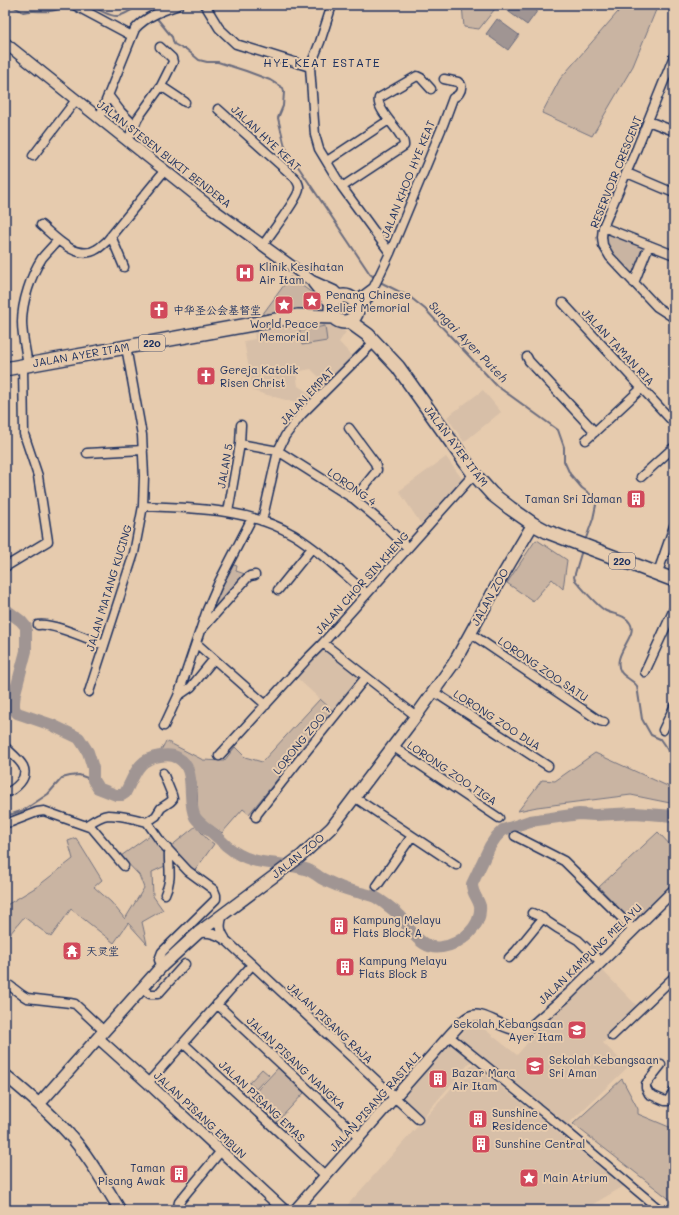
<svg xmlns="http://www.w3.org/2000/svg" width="679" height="1215" font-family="Mali,'LXGW WenKai TC',sans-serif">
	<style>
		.built { fill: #d7bfa8 }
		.green { fill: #c9b4a2; stroke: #727280 }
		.water { fill: #a09593; stroke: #6b6c7e }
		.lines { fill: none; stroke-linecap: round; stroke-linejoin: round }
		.stream { stroke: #6b6c7e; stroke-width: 2 }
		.river { stroke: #a09593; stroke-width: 12 }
		.minor-casing { stroke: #1b2f5e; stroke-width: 11 }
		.tertiary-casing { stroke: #1b2f5e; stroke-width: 13 }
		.secondary-casing { stroke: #1b2f5e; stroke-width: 14 }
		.primary-casing { stroke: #1b2f5e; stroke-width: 16 }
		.minor { stroke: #e6cbae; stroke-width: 8 }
		.tertiary { stroke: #e6cbae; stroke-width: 10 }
		.secondary { stroke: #e6cbae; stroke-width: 11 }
		.primary { stroke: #e6cbae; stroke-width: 13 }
		.labels { text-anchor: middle; stroke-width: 4; stroke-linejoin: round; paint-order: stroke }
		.shield { fill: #e6cbae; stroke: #585e76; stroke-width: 1 }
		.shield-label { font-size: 10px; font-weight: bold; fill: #1b2f5e }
		.street-label { font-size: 11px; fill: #1b2f5e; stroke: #e6cbae }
		.poi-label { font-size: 11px; fill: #1b2f5e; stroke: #e6cbae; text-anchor: start }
		.neighbourhood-label { font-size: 12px; letter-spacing: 1px; fill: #1b2f5e; stroke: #e6cbae }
		.water-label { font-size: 12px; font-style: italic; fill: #2f3e66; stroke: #e6cbae }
	</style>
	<rect width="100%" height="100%" fill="#e6cbae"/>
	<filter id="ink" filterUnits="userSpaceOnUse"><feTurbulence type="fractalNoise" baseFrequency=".025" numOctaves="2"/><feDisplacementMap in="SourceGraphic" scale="8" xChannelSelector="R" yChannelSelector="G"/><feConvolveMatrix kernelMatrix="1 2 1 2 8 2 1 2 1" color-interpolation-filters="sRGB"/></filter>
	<g filter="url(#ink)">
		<path class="built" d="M311 321 323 322 346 332 339 342 354 358 326 384 311 369 296 372 298 386 312 395 304 405 253 391 244 341 255 339 254 332Z
			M483 390 501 412 464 442 447 417Z
			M446 457 463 480 421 524 399 491Z
			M325 648 361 679 333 711 297 678Z
			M602 970 638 1007 603 1043 628 1067 565 1127 457 1039 468 1027 478 1024 517 1055 542 1026 543 1027 591 979H592Z
			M451 1042 472 1060 423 1117 403 1099Z
			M473 1064 624 1186 583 1210H343Z"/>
		<path class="green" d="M462 5H498L479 29 464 27Z
			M624 5H658L633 66 592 136 542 113 560 79Z
			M608 233 644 247 633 275C623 265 602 248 608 233Z
			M290 277 319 298 320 301 319 305 312 308 262 315Z
			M325 326 327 341 302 345 299 331Z
			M537 540 567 560 563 589 552 579 533 601 507 583 535 541Z
			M231 564 237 566 236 571 248 575 217 607 215 608 212 606Z
			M320 699 333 711 249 814 243 809 222 833 201 818 197 813C198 797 198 767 182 757 175 753 168 752 160 752L166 741 203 760 224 761 235 747 245 757 262 762Z
			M595 753 674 789V794L670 803 631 795 537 807 518 811 542 780 555 781Z
			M196 826 207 839 214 844 194 872 177 857 165 866 152 872 153 896 163 910 142 922 147 944 128 923 114 943 71 909 51 937 24 917 5 940V906L38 886 73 859 68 841 76 838 102 880 94 887 111 902 125 919 144 888 139 875 121 856 150 835 165 851Z
			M658 832 674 849V886L634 924 599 887Z
			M278 1068 304 1093 276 1123 249 1099Z
			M262 1069 269 1075 256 1089 249 1083Z
			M622 1079 638 1109V1114L674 1129V1201H672L573 1124Z"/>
		<path class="water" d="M508 5H531L538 10 527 25 505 9Z
			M497 19 519 35 508 50 486 34Z"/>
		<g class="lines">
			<path class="stream" d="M11 5 23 12C35 9 47 14 58 9L59 5
				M91 5C97 9 111 17 118 16 125 15 133 9 139 5
				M148 5 153 13
				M155 16 172 37 174 44 183 49H186L199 60 207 62H218L246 71 270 80 283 88 284 92 283 106 278 118 285 147 370 274 375 278
				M378 281 410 297 425 309 497 386 558 430 564 447V461L570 474 582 488 590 494 596 505 593 519 585 541
				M582 550 574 577 575 580C581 587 598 607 606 611 614 615 625 614 630 623 639 636 610 655 621 672 625 678 633 680 637 686L642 719 651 735 660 739 669 752 674 756
				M5 815H9L24 810 48 794 62 778 70 776 79 775 93 780"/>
			<path class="river" d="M5 609 21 621 26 627V651L15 693 14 702V708L17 713 23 715 52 725 79 738 88 752 93 768V780L98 788 116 795H122L125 793C135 775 137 759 160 756 166 755 173 755 178 758 198 769 186 800 195 817 200 825 210 830 217 837 221 840 224 844 228 847 253 868 278 860 305 869 311 870 316 875 321 878 328 882 336 885 343 888 353 892 365 893 375 897 381 900 395 911 399 915 404 919 406 925 410 930 418 940 428 950 442 947 461 944 482 927 480 906 478 898 472 894 472 884L490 846 496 837 503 830 530 821 579 814 595 815 635 813 674 816"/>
			<g class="minor-casing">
				<path id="minor" d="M74 5 132 36
					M205 5 219 28 236 44 310 67
					M332 5 320 42 310 67 315 135 319 149 342 187 390 253
					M674 56 637 148 603 227 602 237 603 245 610 257 657 307 674 318
					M161 86 185 102
					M108 95 121 112 134 125
					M218 109 295 178C297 181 300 185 299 189 299 197 269 236 263 245
					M99 118 135 29C146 16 164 10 179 5
					M648 121 674 131
					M128 140 138 118 161 86 173 62 172 58 160 47
					M33 156 76 100
					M327 161 389 120
					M627 173 674 193
					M342 187 404 146C406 134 375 111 379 98L417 76 421 78 431 89
					M41 225C55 237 77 262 97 249 101 247 104 243 107 241L165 170
					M603 227 674 255
					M111 236 124 267
					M634 283 649 245
					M354 300 361 297 373 288
					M563 303 674 423
					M358 309 364 305 369 297 390 253 443 125 453 98C458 96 462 91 461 85L458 82 444 79
					M527 357 529 361 595 432
					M28 365C26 351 22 336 22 322 22 302 31 275 42 258 47 252 53 246 58 240
					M349 428 375 463 377 470 375 473 354 499
					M586 440 642 388
					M240 444 278 451 286 456 354 499 380 521 408 548
					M87 453 143 450
					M641 477 674 447
					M143 506C194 508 248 508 294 535 320 551 344 574 367 594
					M228 512 240 444 241 425
					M262 521 278 451 285 436 301 415 374 342
					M5 567 48 541 38 476 24 434 23 366
					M657 575 674 526
					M278 590 312 548
					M38 625C52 622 90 640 104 645
					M202 629 247 578 250 576 255 575
					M470 633 600 721 604 722
					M196 643 266 705
					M323 643 416 716
					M645 672 674 609
					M89 692 134 553 143 506 144 476 142 435 126 347
					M434 692 548 766
					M178 696 191 687 214 659
					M164 726 178 696 207 610 219 582 252 518
					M663 730 674 707
					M392 746 499 818
					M5 747C11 753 19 759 23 766 29 778 15 790 5 793
					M219 756 308 658 323 643 474 474
					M354 797 456 865
					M256 817 257 814 300 759 366 677
					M5 823 11 822 37 812 44 811 92 828 124 866
					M87 825C93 821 100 816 108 815 118 815 136 819 147 822
					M515 836 564 861 633 929
					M377 886 412 836
					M165 894C173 877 168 868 169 851
					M532 913 539 916 557 928 578 940 601 962
					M223 914C220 924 219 929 225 938
					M198 933C211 932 217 934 228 942L418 1119
					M509 958 516 951 543 918
					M162 966 159 960 162 952 212 903 216 899V895L214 890 188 871 161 842 147 822 156 816 161 808 170 802 173 799 172 795 163 773
					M5 982 22 995 27 998 70 1003 75 1004 104 1031
					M142 988 150 994H158L185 964
					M217 1004 360 1138
					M449 1036 565 1130 660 1210
					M612 1036 674 977
					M183 1043 326 1176
					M661 1065 646 1084V1088L649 1094 665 1101H668L674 1091
					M148 1083 252 965
					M180 1210 178 1206 179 1202 221 1151"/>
			</g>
			<g class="tertiary-casing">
				<path id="tertiary" d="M5 43 213 209 312 281 334 291 340 297
					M313 283 325 298 332 304
					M98 1038 148 1083 284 1210
					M295 1210 449 1036C455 1030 462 1021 469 1017 486 1009 508 1038 531 1027L569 994 674 890"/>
			</g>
			<g class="secondary-casing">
				<path id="secondary" d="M5 1075C27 1093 49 1112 68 1133 89 1156 104 1184 120 1210
					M39 1104 162 966 198 933 301 856 332 827 416 716 454 663 497 585 533 524"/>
			</g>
			<g class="primary-casing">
				<path id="primary" d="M331 309a13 13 0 1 1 26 0a13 13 0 1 1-26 0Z
					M350 322 368 335 398 367 474 474 492 494 510 508 533 524 548 532 674 580
					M5 369 298 316 334 317"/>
			</g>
			<use href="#minor" class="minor"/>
			<use href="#tertiary" class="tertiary"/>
			<use href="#secondary" class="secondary"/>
			<use href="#primary" class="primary"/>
		</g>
	</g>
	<defs>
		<g id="hospital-square" transform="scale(1)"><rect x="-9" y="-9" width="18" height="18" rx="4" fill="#d1495b" stroke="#e6cbae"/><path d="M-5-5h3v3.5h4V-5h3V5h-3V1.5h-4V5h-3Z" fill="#fff"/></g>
		<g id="sight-square" transform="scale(1)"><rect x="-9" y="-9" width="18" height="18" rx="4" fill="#d1495b" stroke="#e6cbae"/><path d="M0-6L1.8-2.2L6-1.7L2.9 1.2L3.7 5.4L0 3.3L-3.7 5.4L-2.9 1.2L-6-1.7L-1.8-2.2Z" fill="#fff"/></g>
		<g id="church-square" transform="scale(1)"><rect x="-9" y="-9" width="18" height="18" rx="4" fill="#d1495b" stroke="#e6cbae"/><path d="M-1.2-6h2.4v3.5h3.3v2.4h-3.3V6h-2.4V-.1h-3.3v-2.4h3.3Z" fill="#fff"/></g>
		<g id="building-square" transform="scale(1)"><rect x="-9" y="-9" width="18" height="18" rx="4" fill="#d1495b" stroke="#e6cbae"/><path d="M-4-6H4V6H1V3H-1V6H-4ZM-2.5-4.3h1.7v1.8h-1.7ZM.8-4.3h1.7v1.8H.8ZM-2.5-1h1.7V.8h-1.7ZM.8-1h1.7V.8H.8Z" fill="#fff"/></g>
		<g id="temple-square" transform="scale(1)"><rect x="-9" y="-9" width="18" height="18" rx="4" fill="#d1495b" stroke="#e6cbae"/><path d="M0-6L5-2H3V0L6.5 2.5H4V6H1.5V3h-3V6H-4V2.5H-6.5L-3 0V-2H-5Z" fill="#fff"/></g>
		<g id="school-square" transform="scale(1)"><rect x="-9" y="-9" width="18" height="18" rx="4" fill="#d1495b" stroke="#e6cbae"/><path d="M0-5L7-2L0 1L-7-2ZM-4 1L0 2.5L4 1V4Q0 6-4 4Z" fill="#fff"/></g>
	</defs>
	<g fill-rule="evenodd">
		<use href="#hospital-square" x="245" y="273"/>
		<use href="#sight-square" x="312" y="301"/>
		<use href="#sight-square" x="284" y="305"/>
		<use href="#church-square" x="159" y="310"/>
		<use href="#church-square" x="206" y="376"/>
		<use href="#building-square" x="636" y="499"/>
		<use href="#building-square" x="339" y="926"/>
		<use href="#temple-square" x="72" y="951"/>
		<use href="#building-square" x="345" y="967"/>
		<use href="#school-square" x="577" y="1030"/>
		<use href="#school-square" x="535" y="1066"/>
		<use href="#building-square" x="438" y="1079"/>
		<use href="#building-square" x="478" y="1119"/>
		<use href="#building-square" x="481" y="1144"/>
		<use href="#building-square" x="179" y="1174"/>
		<use href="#sight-square" x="529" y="1178"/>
	</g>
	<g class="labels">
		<g class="shield">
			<rect x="139" y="335" width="26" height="16" rx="3"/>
			<rect x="609" y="553" width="26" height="16" rx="3"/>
		</g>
		<g class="shield-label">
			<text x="152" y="347">220</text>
			<text x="622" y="565">220</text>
		</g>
		<g class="street-label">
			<text transform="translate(266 138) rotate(43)" y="4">JALAN HYE KEAT</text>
			<text transform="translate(164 154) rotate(38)" y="4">JALAN STESEN BUKIT BENDERA</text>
			<text transform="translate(616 172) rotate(-68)" y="4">RESERVOIR CRESCENT</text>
			<text transform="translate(408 179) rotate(-68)" y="4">JALAN KHOO HYE KEAT</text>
			<text transform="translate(618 347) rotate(47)" y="4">JALAN TAMAN RIA</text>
			<text transform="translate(81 355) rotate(-10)" y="4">JALAN AYER ITAM</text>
			<text transform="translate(307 396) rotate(-47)" y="4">JALAN EMPAT</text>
			<text transform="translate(456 446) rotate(53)" y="4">JALAN AYER ITAM</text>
			<text transform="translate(225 466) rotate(-80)" y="4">JALAN 5</text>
			<text transform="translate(352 487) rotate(35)" y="4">LORONG 4</text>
			<text transform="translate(362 583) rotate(-48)" y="4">JALAN CHOR SIN KHENG</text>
			<text transform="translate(109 588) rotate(-73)" y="4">JALAN MATANG KUCING</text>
			<text transform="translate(490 597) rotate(-61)" y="4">JALAN ZOO</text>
			<text transform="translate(543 669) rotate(34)" y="4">LORONG ZOO SATU</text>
			<text transform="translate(497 720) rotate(33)" y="4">LORONG ZOO DUA</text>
			<text transform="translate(302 740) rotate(-51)" y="4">LORONG ZOO 7</text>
			<text transform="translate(452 773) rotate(34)" y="4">LORONG ZOO TIGA</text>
			<text transform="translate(298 856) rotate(-39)" y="4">JALAN ZOO</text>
			<text transform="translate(590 954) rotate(-44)" y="4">JALAN KAMPUNG MELAYU</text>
			<text transform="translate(330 1023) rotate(43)" y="4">JALAN PISANG RAJA</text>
			<text transform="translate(296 1063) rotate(43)" y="4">JALAN PISANG NANGKA</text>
			<text transform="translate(262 1101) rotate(43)" y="4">JALAN PISANG EMAS</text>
			<text transform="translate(375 1102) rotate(-48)" y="4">JALAN PISANG RASTALI</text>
			<text transform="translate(200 1115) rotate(43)" y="4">JALAN PISANG EMBUN</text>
		</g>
		<g class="poi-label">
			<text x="259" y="271">Klinik Kesihatan<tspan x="259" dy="13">Air Itam</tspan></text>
			<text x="326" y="299">Penang Chinese<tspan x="326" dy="13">Relief Memorial</tspan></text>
			<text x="173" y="314">中华圣公会基督堂</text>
			<text x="284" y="328" text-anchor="middle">World Peace<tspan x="284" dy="13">Memorial</tspan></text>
			<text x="220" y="374">Gereja Katolik<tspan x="220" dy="13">Risen Christ</tspan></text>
			<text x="622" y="503" text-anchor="end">Taman Sri Idaman</text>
			<text x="353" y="924">Kampung Melayu<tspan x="353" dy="13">Flats Block A</tspan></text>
			<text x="86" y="955">天灵堂</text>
			<text x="359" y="965">Kampung Melayu<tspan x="359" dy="13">Flats Block B</tspan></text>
			<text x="563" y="1028" text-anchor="end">Sekolah Kebangsaan<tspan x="563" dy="13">Ayer Itam</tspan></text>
			<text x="549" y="1064">Sekolah Kebangsaan<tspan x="549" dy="13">Sri Aman</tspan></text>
			<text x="452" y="1077">Bazar Mara<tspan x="452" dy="13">Air Itam</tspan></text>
			<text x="492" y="1117">Sunshine<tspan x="492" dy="13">Residence</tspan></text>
			<text x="495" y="1148">Sunshine Central</text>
			<text x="165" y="1172" text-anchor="end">Taman<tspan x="165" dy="13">Pisang Awak</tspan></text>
			<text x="543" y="1182">Main Atrium</text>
		</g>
		<g class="neighbourhood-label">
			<text x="322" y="67">HYE KEAT ESTATE</text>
		</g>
		<g class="water-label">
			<text transform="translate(468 342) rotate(46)" y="4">Sungai Ayer Puteh</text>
		</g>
	</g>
	<rect width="679" height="1215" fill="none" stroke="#e6cbae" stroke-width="20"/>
	<rect x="10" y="10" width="659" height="1195" fill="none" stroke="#1b2f5e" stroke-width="1.5" filter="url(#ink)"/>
</svg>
